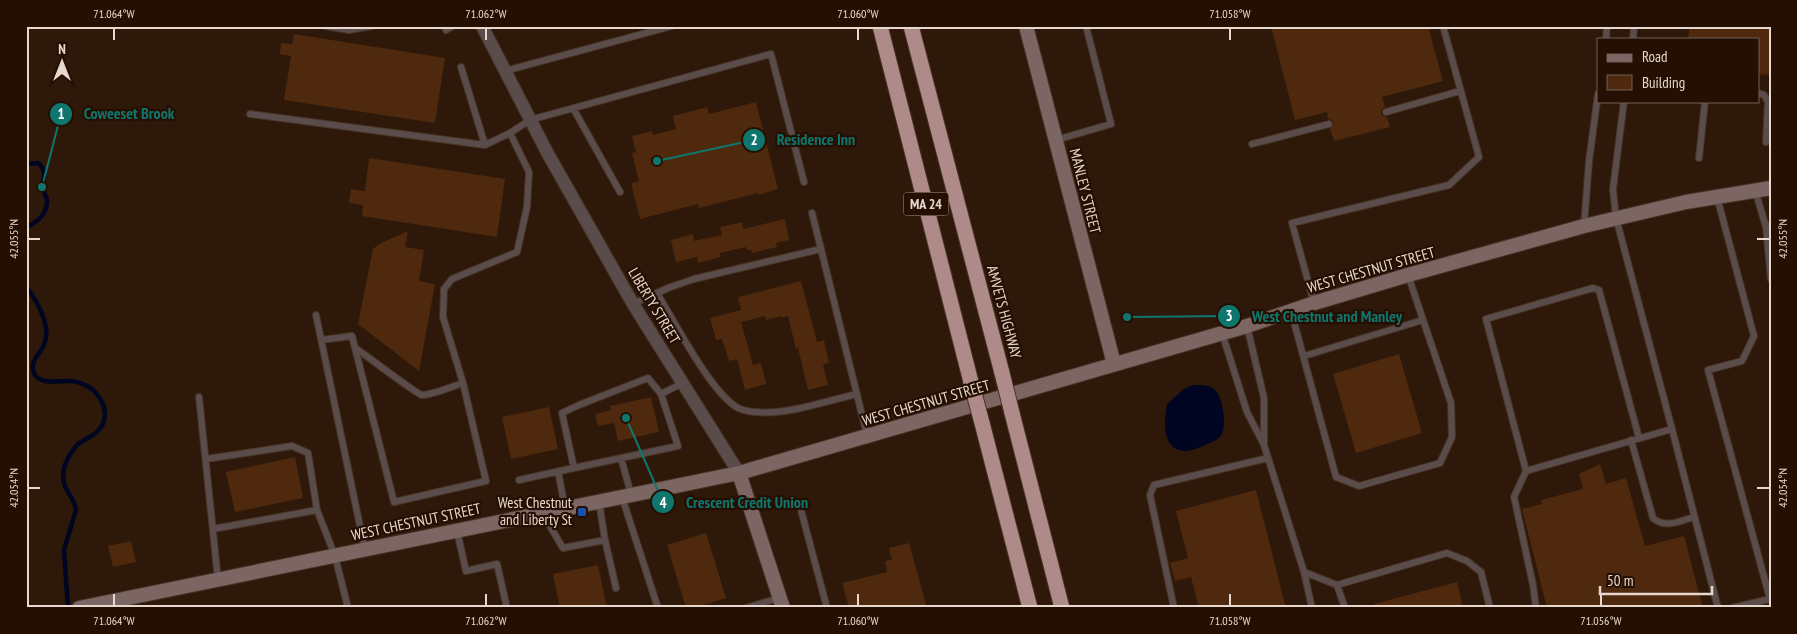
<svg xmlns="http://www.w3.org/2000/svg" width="1797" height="634" font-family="'PT Sans Narrow',sans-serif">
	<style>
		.water { fill: #000521 }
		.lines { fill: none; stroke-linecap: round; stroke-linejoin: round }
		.stream { stroke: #000521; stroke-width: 4.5 }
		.building { fill: #4e290d }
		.service-casing { stroke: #483325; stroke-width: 8 }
		.minor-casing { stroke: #483325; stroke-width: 14 }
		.secondary-casing { stroke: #483325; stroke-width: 16 }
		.motorway-casing { stroke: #483325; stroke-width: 17 }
		.service { stroke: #5a4c4b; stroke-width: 6 }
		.minor { stroke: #5a4c4b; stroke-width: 12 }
		.secondary { stroke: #7c6664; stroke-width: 14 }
		.motorway { stroke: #ae8b89; stroke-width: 15 }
		.motorway-bridge-casing { stroke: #483325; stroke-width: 17; stroke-linecap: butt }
		.motorway-bridge { stroke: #ae8b89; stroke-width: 15 }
		.ticks { fill: none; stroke: #e7d7ce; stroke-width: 2 }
		.transit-dot { fill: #1a4fb4; stroke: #240f02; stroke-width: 2 }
		.labels { text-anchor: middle; stroke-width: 4.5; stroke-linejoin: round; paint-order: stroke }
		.shield { fill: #240f02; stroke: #ac9b91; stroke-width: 1 }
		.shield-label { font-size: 14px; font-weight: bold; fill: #e7d7ce }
		.street-label { font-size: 15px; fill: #e7d7ce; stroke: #240f02 }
		.poi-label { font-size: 15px; fill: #e7d7ce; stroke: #240f02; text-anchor: end }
		.leader { fill: none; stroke: #0f766e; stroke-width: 2 }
		.callout-dot { fill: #0f766e; stroke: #240f02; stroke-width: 2 }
		.mark-label { font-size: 15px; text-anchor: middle; font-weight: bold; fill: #fff }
		.callout-label { font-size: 16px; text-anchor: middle; font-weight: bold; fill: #0f766e; stroke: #240f02; stroke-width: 4.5; stroke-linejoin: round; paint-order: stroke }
		.neatline { fill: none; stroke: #e7d7ce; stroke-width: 2 }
		.ticks-label { font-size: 12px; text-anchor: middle; fill: #e7d7ce }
	</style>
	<rect width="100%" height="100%" fill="#2e1809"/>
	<path class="water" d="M1193 385C1201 385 1209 384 1215 390 1223 397 1228 429 1220 437 1216 441 1208 443 1203 446 1167 463 1161 433 1167 404L1184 389Z"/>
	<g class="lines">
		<path class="stream" d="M26 164 38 163C50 174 41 178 43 189 44 193 46 196 47 200 48 213 37 223 26 227
			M26 286C36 300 51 324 45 342 42 353 29 360 34 373 39 386 61 380 72 381 80 382 91 387 96 393 108 407 109 424 93 435 88 438 81 441 77 445 72 451 66 461 64 468 60 492 74 493 76 510L64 550 68 608"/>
	</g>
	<path class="building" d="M1271 26H1428L1443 81 1382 97 1385 107 1382 109 1381 113 1383 116 1387 117 1390 127 1334 141 1330 129 1334 123 1332 120 1328 119 1327 112 1295 120Z
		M1690 26H1771V75L1758 74V39H1688Z
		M294 34 445 58 435 123 284 100 291 56 280 54 281 43 292 44Z
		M756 102 778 189 758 195V193L699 208 698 204 640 219 631 183 639 181 632 153 636 152 632 136 652 131 653 135 676 129 673 116 707 107 709 114Z
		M369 158 505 179 497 237 362 216 363 205 349 203 351 189 365 191Z
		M785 219 789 240 776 243 777 247 752 253 751 250H747L746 247 720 253 721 257 698 263 697 257 676 262 671 240 693 234 694 241 722 235 720 227 742 222 743 229Z
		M408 231 405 247 424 250 419 281 435 284 419 371 358 324 373 249 379 244Z
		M801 281 817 342 824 340 829 363 823 364 828 385 808 390 798 348 796 349 788 316 782 318 781 316 766 320 765 316 741 322 753 365 761 363 766 384 745 390 737 359 729 361 722 339 716 340 710 318 741 310 738 297Z
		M1399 354 1422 433 1356 453 1333 374Z
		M651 397 659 432 618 441 614 423 598 426 595 414 611 410 610 406Z
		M549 407 558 449 511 459 502 417Z
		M295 457 303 498 235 512 226 472Z
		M1600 464 1606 484 1626 478 1645 546 1684 536 1703 608H1547L1522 509 1542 504 1541 500 1583 489 1579 474Z
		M1256 490 1286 608H1199L1191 577 1175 581 1170 563 1188 558 1176 511Z
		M706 533 726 598 694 608H686L667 545Z
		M131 541 136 562 113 567 108 546Z
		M909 543 927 608H849L842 583 887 572 885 561 892 560 889 548Z
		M598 565 607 608H560L553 574Z
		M1457 582 1463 608H1375L1374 604Z"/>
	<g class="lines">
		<g class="service-casing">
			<path id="service" d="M325 26 349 30 372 26
				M444 26 446 30 453 26
				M1606 39 1607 26
				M1633 39 1634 26
				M461 67 485 145
				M505 71 672 26
				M1758 93 1764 95 1768 102 1766 142
				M1624 101 1613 189 1616 218 1672 429 1526 471 1486 319 1593 288 1599 290 1639 438
				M573 108 620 192
				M1386 112 1460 91
				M250 114 485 145 510 133
				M1056 140 1111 124 1086 26
				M1252 144 1329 124
				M1699 158 1705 101
				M1755 190 1766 227 1771 226
				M1717 197 1754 336 1742 361 1708 370 1770 599 1732 608
				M812 213 821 249
				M1584 226 1589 161 1598 94
				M1766 227 1771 279
				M657 293C674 321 711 393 738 408 743 410 750 412 756 412 788 415 826 401 857 394
				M1314 303 1292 223 1449 185 1479 157 1443 26
				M633 304 668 288 694 279 821 249 867 435
				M1291 311 1336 477 1359 486 1440 463 1452 437 1451 403 1408 275
				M316 315 365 550
				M1247 326 1264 398V444
				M1222 333 1247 412 1264 445 1304 572 1312 608
				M321 340 352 336 394 502 486 481 463 383 443 317 444 289 452 279 517 252 527 207 529 172 510 133 530 120 771 54 804 182
				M355 348C365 354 416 394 422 395 431 395 454 386 463 383
				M1304 356 1423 320
				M199 397 218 580
				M1672 429 1718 608
				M1631 440 1653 518C1665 529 1680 521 1694 517
				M621 458 631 494
				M206 459 292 446 308 453 317 510 213 529
				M574 468 678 446 661 394
				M558 471 565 508
				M1526 471 1514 497 1533 585 1536 608
				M519 480 574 468 562 413 579 405 648 378 661 394 683 383
				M622 497 658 608
				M317 510 335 556 348 608
				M801 510 827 608
				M542 513 563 548 605 540 599 502
				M457 531 466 571 497 564 507 608
				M605 540 616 588
				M1304 572 1337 585 1345 608
				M1337 585 1447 553 1467 561 1481 572 1490 608
				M746 608 779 598
				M1174 608 1150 495 1154 485 1268 458"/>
		</g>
		<g class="minor-casing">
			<path id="minor" d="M482 26 548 154 633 304 739 473"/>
		</g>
		<g class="secondary-casing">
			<path id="secondary" d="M1026 26 1114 364
				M739 473 783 608
				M79 608 739 473 1247 326 1314 303 1408 275 1584 226 1686 202 1771 188"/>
		</g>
		<g class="motorway-casing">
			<path id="motorway" d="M880 26 971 382
				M911 26 1002 373
				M1012 413 1062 608
				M982 423 1030 608"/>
		</g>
		<use href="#service" class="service"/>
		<use href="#minor" class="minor"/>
		<use href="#secondary" class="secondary"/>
		<use href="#motorway" class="motorway"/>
		<g class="motorway-bridge-casing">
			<path id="motorway-bridge" d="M1002 373 1012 413
				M971 382 982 423"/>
		</g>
		<use href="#motorway-bridge" class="motorway-bridge"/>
	</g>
	<path class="ticks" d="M114 28V40M486 28V40M858 28V40M1230 28V40M28 239H40M1757 239H1770M28 488H40M1757 488H1770M114 594V606M486 594V606M858 594V606M1230 594V606M1601 594V606"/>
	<rect class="transit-dot" x="577" y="507" width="10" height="10" rx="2.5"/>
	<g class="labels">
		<rect class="shield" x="903.5" y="192.5" width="45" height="23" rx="4"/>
		<g class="shield-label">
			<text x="926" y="209">MA 24</text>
		</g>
		<g class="street-label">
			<text transform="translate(1085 191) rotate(76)" y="5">MANLEY STREET</text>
			<text transform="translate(1371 270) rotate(-16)" y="5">WEST CHESTNUT STREET</text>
			<text transform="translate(654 306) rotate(59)" y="5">LIBERTY STREET</text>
			<text transform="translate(1004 312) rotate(75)" y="5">AMVETS HIGHWAY</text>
			<text transform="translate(926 403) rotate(-16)" y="5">WEST CHESTNUT STREET</text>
			<text transform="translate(416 522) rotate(-12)" y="5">WEST CHESTNUT STREET</text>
		</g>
		<g class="poi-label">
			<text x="572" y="508">West Chestnut<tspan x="572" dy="17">and Liberty St</tspan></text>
		</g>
	</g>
	<path class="leader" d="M42 187L61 114M657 161L754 140M1127 317L1229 316M626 418L663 502"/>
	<g class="callout-dot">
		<circle cx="42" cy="187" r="5"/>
		<circle cx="657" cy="161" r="5"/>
		<circle cx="1127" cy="317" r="5"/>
		<circle cx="626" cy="418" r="5"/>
		<circle cx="61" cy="114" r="12"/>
		<circle cx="754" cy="140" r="12"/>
		<circle cx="1229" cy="316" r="12"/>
		<circle cx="663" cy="502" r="12"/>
	</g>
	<g class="mark-label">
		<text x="61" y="119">1</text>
		<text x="754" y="145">2</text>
		<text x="1229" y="321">3</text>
		<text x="663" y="508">4</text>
	</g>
	<g class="callout-label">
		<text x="129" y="119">Coweeset Brook</text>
		<text x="816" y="145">Residence Inn</text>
		<text x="1327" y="322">West Chestnut and Manley</text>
		<text x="747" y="508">Crescent Credit Union</text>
	</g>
	<rect width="1797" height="634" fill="none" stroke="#240f02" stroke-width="55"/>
	<rect x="1597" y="38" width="162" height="65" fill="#240f02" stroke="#725f54"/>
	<rect x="1607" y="54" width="25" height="8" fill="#7c6664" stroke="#725f54"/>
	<text x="1642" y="62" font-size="15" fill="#e7d7ce">Road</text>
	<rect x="1607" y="75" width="25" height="15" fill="#4e290d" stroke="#725f54"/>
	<text x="1642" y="88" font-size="15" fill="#e7d7ce">Building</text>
	<g transform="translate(62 62)" stroke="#240f02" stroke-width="4" paint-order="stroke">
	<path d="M0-4L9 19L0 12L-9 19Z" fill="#e7d7ce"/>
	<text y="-8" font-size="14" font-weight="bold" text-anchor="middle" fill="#e7d7ce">N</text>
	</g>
	<path d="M1600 586v8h112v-8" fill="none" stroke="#e7d7ce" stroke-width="2.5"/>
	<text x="1607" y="586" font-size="15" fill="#e7d7ce" stroke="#240f02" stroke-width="4" paint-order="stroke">50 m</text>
	<rect x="28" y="28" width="1742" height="578" class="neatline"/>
	<g class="ticks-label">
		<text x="114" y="18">71.064°W</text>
		<text x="486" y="18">71.062°W</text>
		<text x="858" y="18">71.060°W</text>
		<text x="1230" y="18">71.058°W</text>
		<text transform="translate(14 239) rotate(-90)" y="4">42.055°N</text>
		<text transform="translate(1783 239) rotate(-90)" y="4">42.055°N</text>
		<text transform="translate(14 488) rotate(-90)" y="4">42.054°N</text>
		<text transform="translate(1783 488) rotate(-90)" y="4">42.054°N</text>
		<text x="114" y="625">71.064°W</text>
		<text x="486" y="625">71.062°W</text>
		<text x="858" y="625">71.060°W</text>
		<text x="1230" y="625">71.058°W</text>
		<text x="1601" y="625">71.056°W</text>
	</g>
</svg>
